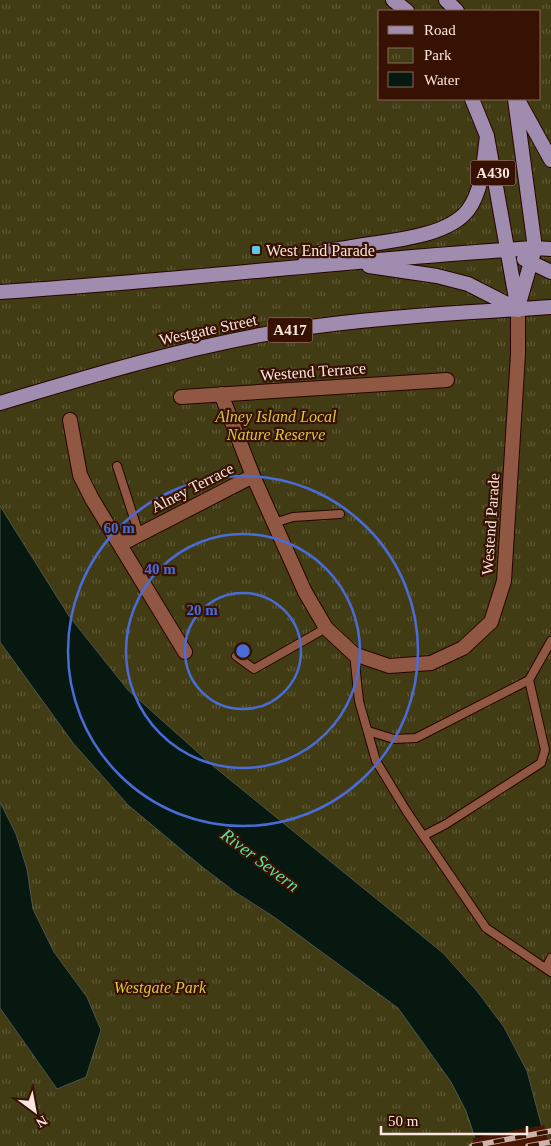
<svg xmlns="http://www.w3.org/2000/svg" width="551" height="1146" font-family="'Times New Roman',serif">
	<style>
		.park { fill: url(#park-tufts); fill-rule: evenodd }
		.water { fill: #06180f; stroke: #4f564d }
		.pier { fill: #481602 }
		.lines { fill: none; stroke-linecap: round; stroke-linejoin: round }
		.service-casing { stroke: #270400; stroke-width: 10 }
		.minor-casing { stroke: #270400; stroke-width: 16 }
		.primary-casing { stroke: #270400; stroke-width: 16 }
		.service { stroke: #905842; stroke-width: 8 }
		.minor { stroke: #905842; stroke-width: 14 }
		.primary { stroke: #a08cae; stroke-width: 14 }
		.rail-casing { stroke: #ceb3a8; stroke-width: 5.5 }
		.rail { stroke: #371203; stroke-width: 4; stroke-dasharray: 11; stroke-linecap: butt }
		.ring { fill: none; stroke: #496cd9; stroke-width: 2.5 }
		.poi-dot { fill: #5dc7e8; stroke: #371203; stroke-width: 2 }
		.labels { text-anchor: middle; stroke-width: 4.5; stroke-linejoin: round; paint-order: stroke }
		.shield { fill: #371203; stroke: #c0a69d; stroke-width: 1 }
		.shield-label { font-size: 15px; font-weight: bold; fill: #fae6df }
		.poi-label { font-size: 16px; fill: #fae6df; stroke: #371203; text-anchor: start }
		.street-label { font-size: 16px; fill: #fae6df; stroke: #371203 }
		.park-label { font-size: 16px; font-style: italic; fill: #d8c645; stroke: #371203 }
		.water-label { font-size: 18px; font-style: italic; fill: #5ae0a4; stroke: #371203 }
		.centre { fill: #496cd9; stroke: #371203; stroke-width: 2.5 }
		.ring-label { font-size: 15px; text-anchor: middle; font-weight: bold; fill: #496cd9; stroke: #371203; stroke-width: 4.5; stroke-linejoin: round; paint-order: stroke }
	</style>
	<defs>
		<pattern id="park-tufts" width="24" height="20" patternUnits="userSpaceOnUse" patternTransform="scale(1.25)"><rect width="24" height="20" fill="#423c14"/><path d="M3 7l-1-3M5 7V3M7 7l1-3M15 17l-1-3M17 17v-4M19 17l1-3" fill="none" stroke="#5e5836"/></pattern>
	</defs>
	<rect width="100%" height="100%" fill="#481602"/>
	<path class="park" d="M0 0H551V1146H547L527 1071 504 1027 477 991 443 953 212 765 128 690 69 616 0 506ZM380 11H540V99H380Z
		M0 575 440 1006 501 1146H0Z"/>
	<path class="water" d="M0 506 69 616 128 690 212 765 443 953 477 991 504 1027 527 1071 547 1146 475 1138 466 1111 451 1082 398 1008 274 917 235 892 201 866 128 805 73 743 0 642Z
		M0 802 16 834 27 869 33 909 54 952 87 997 101 1030 86 1077 57 1089 0 1008Z"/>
	<path class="pier" d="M544 1125 549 1146H474L473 1138Z"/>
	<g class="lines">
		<g class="service-casing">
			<path id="service" d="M117 466 139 534
				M274 523 293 517 340 514
				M354 654 359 701 376 761 407 812 486 928 551 972
				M236 656 254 669 326 628
				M368 731 394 739 416 738 529 680 551 641
				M423 836 446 824 541 763 545 750 529 680
				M546 968 551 958"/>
		</g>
		<g class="minor-casing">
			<path id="minor" d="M221 394 253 476 305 592 326 628 354 654 389 666 431 663 463 648 491 622 504 581 518 354V310
				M181 397 447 380
				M70 420 80 475 92 499 185 652
				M121 544 253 476"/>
		</g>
		<g class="primary-casing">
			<path id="primary" d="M393 0 407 11
				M446 0 457 11
				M472 99 487 136 518 310
				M515 99 535 248 518 307
				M519 102 551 160
				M524 259 551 272
				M304 264C309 260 314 256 320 253 327 250 338 249 346 248 381 241 446 239 468 210 483 190 484 159 487 136
				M369 266 437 276 468 284 517 309
				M0 292C179 281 356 259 535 248L551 249
				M0 403C93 375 187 347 283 331 372 317 461 313 551 307"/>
		</g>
		<use href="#service" class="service"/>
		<use href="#minor" class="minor"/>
		<use href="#primary" class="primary"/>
		<g class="rail-casing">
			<path id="rail" d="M472 1146 551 1131
				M528 1146 551 1142"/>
		</g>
		<use href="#rail" class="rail"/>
	</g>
	<g class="ring">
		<circle cx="243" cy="651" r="58"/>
		<circle cx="243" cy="651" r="117"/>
		<circle cx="243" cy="651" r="175"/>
	</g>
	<rect class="poi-dot" x="251" y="245" width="10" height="10" rx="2.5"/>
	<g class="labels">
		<g class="shield">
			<rect x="470.5" y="160.5" width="45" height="25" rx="4"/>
			<rect x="267.5" y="317.5" width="45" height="25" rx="4"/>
		</g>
		<g class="shield-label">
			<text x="493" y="178">A430</text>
			<text x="290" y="335">A417</text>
		</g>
		<g class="poi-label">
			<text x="266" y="256">West End Parade</text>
		</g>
		<g class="street-label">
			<text transform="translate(208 329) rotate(-12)" y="6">Westgate Street</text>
			<text transform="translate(313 371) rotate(-4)" y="6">Westend Terrace</text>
			<text transform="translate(192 487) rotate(-27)" y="6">Alney Terrace</text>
			<text transform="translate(490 524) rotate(-86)" y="6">Westend Parade</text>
		</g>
		<g class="park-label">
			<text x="276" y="422">Alney Island Local<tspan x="276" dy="18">Nature Reserve</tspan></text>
			<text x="160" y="993">Westgate Park</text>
		</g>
		<g class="water-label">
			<text transform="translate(260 860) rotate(37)" y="6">River Severn</text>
		</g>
	</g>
	<circle cx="243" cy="651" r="8" class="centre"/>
	<g class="ring-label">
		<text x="119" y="533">60 m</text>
		<text x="160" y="574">40 m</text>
		<text x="202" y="615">20 m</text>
	</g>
	<rect x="378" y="10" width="162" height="90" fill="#371203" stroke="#85675b"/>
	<rect x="388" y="26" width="25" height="8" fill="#a08cae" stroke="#85675b"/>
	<text x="424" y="35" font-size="15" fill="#fae6df">Road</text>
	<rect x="388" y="48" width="25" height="15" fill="url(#park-tufts)" stroke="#85675b"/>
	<text x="424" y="60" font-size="15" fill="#fae6df">Park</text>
	<rect x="388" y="72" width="25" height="15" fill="#06180f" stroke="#85675b"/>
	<text x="424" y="85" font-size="15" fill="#fae6df">Water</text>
	<g transform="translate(35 1111) rotate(148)" stroke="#371203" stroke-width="4" paint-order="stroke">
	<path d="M0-4L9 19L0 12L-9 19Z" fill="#fae6df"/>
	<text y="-8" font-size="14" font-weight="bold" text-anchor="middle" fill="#fae6df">N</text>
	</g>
	<path d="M381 1126v8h146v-8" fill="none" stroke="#fae6df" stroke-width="2.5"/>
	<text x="388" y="1126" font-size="15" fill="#fae6df" stroke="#371203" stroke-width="4" paint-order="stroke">50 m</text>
</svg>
